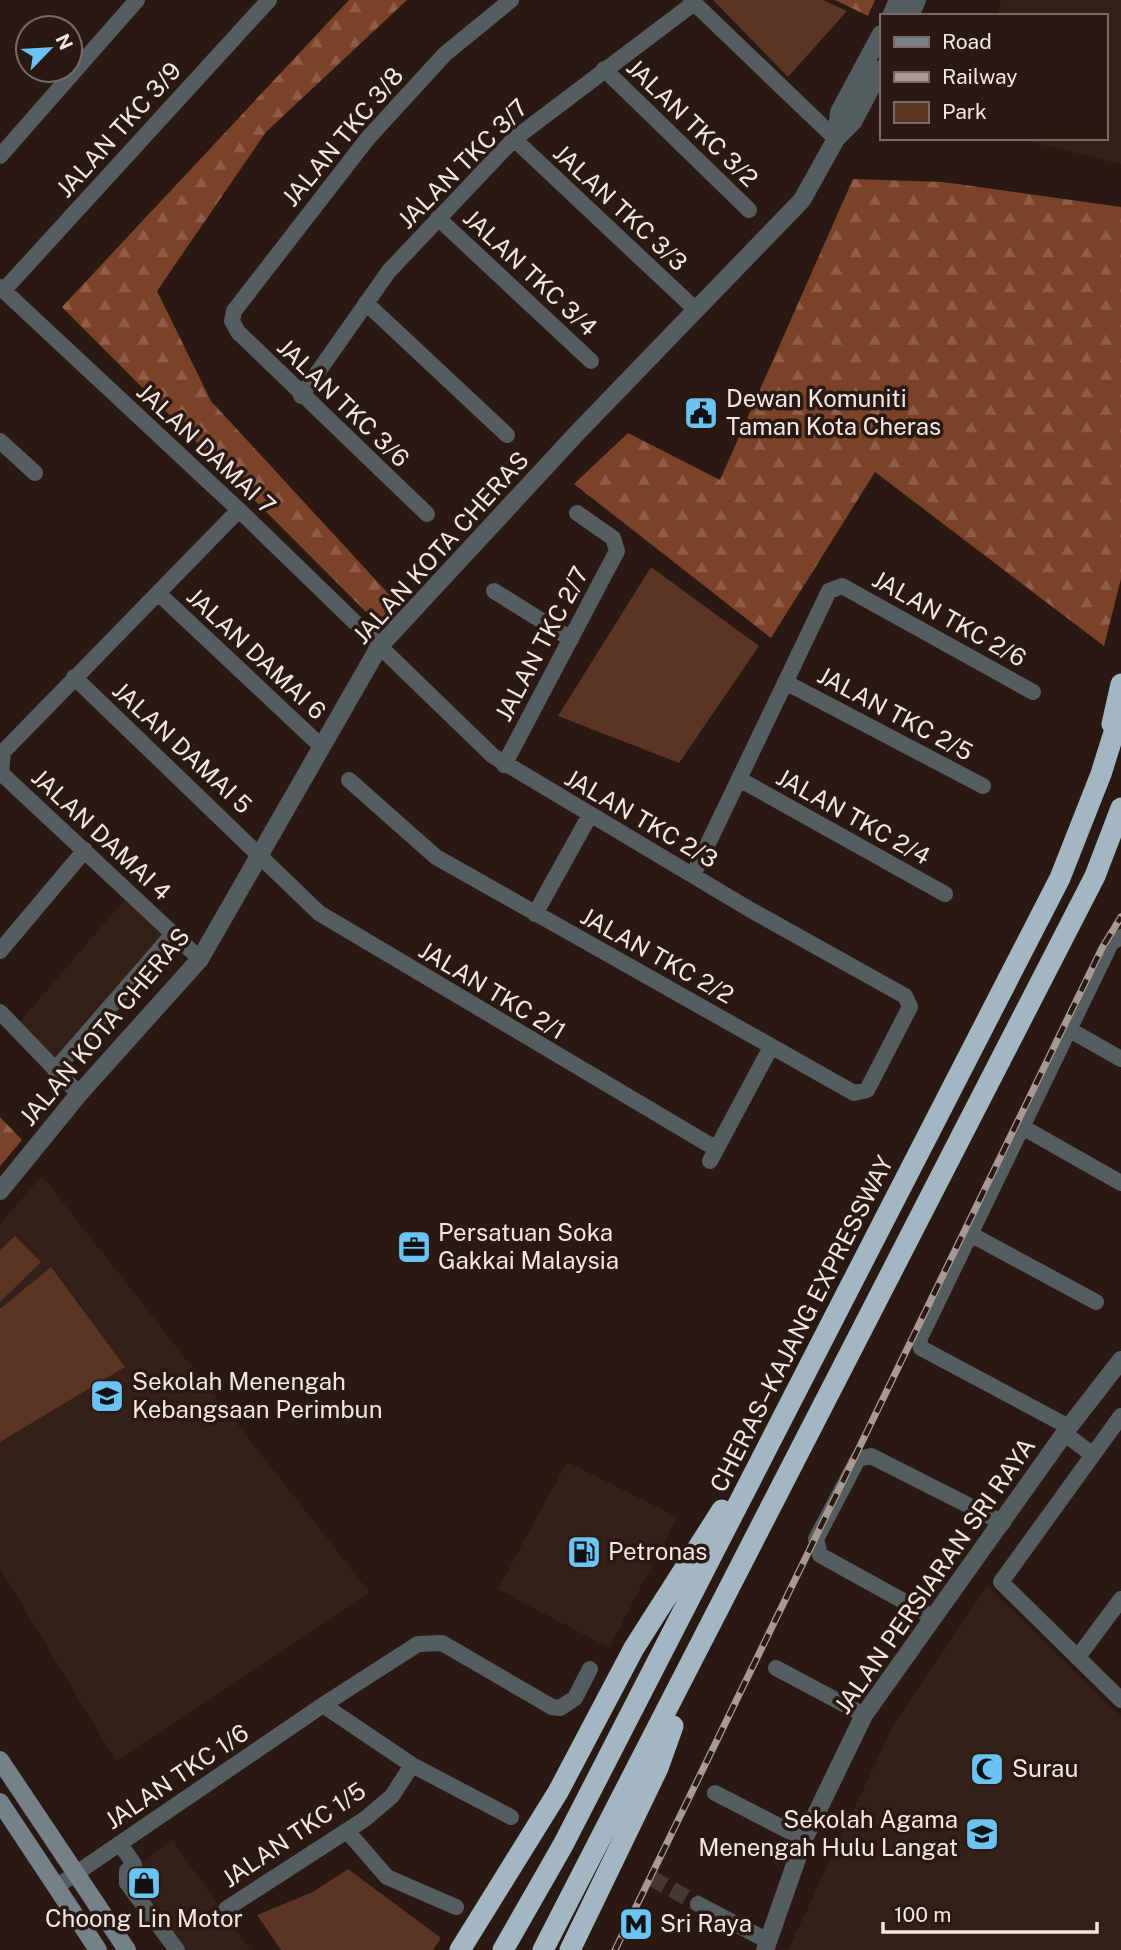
<svg xmlns="http://www.w3.org/2000/svg" width="1121" height="1950" font-family="'Public Sans',sans-serif">
	<style>
		.built { fill: #352017 }
		.green { fill: #5c3525 }
		.forest { fill: url(#forest-firs) }
		.lines { fill: none; stroke-linecap: round; stroke-linejoin: round }
		.minor-tunnel { stroke: #473831; stroke-width: 16; stroke-dasharray: 16 8; stroke-linecap: butt }
		.minor { stroke: #555d61; stroke-width: 16 }
		.tertiary { stroke: #555d61; stroke-width: 18 }
		.secondary { stroke: #748188; stroke-width: 18 }
		.motorway { stroke: #a2b7c2; stroke-width: 21 }
		.rail-casing { stroke: #a79a94; stroke-width: 7 }
		.rail { stroke: #291912; stroke-width: 4.5; stroke-dasharray: 13; stroke-linecap: butt }
		.labels { text-anchor: middle; stroke-width: 7; stroke-linejoin: round; paint-order: stroke }
		.street-label { font-size: 24px; fill: #f2e7e2; stroke: #291912 }
		.poi-label { font-size: 24px; fill: #f2e7e2; stroke: #291912; text-anchor: start }
	</style>
	<defs>
		<pattern id="forest-firs" width="22" height="20" patternUnits="userSpaceOnUse" patternTransform="scale(1.75)"><rect width="22" height="20" fill="#7c4229"/><path d="M5 1l3.5 6h-7zM16 11l3.5 6h-7z" fill="#8f5d48"/></pattern>
	</defs>
	<rect width="100%" height="100%" fill="#291912"/>
	<path class="built" d="M1001 0H1121V164L1017 138H1105V16H997Z
		M126 898 165 935 56 1061 19 1023Z
		M42 1176 370 1593 116 1761 0 1568V1224Z
		M567 1462 677 1517 609 1648 498 1589Z
		M987 1586 1121 1716V1950H788L892 1728Z
		M172 1840 250 1950H184L131 1880 133 1870Z"/>
	<path class="green" d="M713 0H823L847 11 788 77Z
		M651 567 759 646 679 763 558 716Z
		M15 1236 41 1262 0 1302V1250Z
		M51 1267 125 1367 0 1442V1309Z
		M348 1869 441 1938 433 1950H281L257 1915 313 1892Z"/>
	<path class="forest" d="M349 0H407L266 132 157 291 211 401 396 602 379 625 62 307Z
		M835 0H875L868 16Z
		M853 179 943 182 1121 207V579L1104 646 875 472 771 638 574 484 628 433 720 480Z
		M0 1117 22 1140 0 1166Z"/>
	<g class="lines">
		<path class="minor-tunnel" d="M651 1878 698 1904"/>
		<path class="minor" d="M691 0 836 139
			M604 69 749 210
			M514 139 695 309
			M0 156 137 0
			M438 218 591 361
			M0 287 239 510 493 756 749 909 905 996 910 1007 867 1090 854 1093 436 857 349 780
			M4 290 269 0
			M366 303 507 435
			M301 396 389 271 514 139 694 3
			M0 441 35 473
			M427 514 238 332 232 321 234 311 368 138 445 54 511 0
			M494 591 571 639
			M158 593 322 747
			M74 677 319 913 708 1144 717 1146
			M785 682 983 786
			M504 765 617 551 613 538 577 513
			M739 779 945 894
			M693 875 829 591 842 586 1033 692
			M535 914 590 815
			M0 951 85 850
			M200 959 1 773 3 752 239 510
			M0 1012 79 1094
			M1070 1030 1121 1059
			M55 1070 173 934
			M1024 1128 1121 1183
			M710 1161 771 1047
			M972 1235 1096 1302
			M1121 1416 1001 1582 1121 1700
			M1069 1427 921 1348 919 1340 1111 943 1121 937
			M1065 1434 1093 1455
			M934 1618 820 1555 816 1539 858 1459 871 1456 1003 1523
			M1078 1657 1121 1599
			M776 1668 864 1715
			M323 1705 412 1765 511 1817
			M715 1793 804 1839
			M347 1831 387 1877 456 1907
			M120 1844 134 1864 127 1871V1883L177 1950
			M56 1887 323 1705 418 1644 442 1643 552 1707 560 1708 575 1698 590 1669
			M698 1904 768 1941
			M226 1909 365 1819 392 1796 412 1765"/>
		<path class="tertiary" d="M891 16 898 0
			M910 16 917 0
			M836 139 839 112 881 34
			M0 1191 79 1094 200 959 379 647 578 432 802 200 836 139 853 122 881 69
			M765 1950 804 1839 864 1715 1069 1427 1121 1360"/>
		<path class="secondary" d="M0 1760 127 1950
			M0 1802 98 1950"/>
		<path class="motorway" d="M1112 724 1121 684
			M460 1950 558 1792 634 1648 722 1510
			M503 1950 563 1845 1060 878 1101 774 1121 710
			M543 1950 1095 876 1121 808
			M570 1950 658 1768 673 1726"/>
		<g class="rail-casing">
			<path id="rail" d="M615 1950 1102 948 1121 917"/>
		</g>
		<use href="#rail" class="rail"/>
	</g>
	<defs>
		<g id="civic-square" transform="scale(1.75)"><rect x="-9" y="-9" width="18" height="18" rx="4" fill="#6ac3f1" stroke="#291912"/><path d="M-.6-6.5H3V-4.5H.6V-3L4-1V1h2V6H-6V1h2V-1L-.6-3ZM-1.2 2.5V6h2.4V2.5Z" fill="#111"/></g>
		<g id="office-square" transform="scale(1.75)"><rect x="-9" y="-9" width="18" height="18" rx="4" fill="#6ac3f1" stroke="#291912"/><path d="M-6-3h4V-5.5h4V-3h4V5H-6ZM-1-4.5V-3h2v-1.5ZM-6 0V1H6V0Z" fill="#111"/></g>
		<g id="school-square" transform="scale(1.75)"><rect x="-9" y="-9" width="18" height="18" rx="4" fill="#6ac3f1" stroke="#291912"/><path d="M0-5L7-2L0 1L-7-2ZM-4 1L0 2.5L4 1V4Q0 6-4 4Z" fill="#111"/></g>
		<g id="fuel-square" transform="scale(1.75)"><rect x="-9" y="-9" width="18" height="18" rx="4" fill="#6ac3f1" stroke="#291912"/><path d="M-5.5-6h7V0h2V4h1.3V-2.5L3-4.5l.8-.8L6-3V5H2.5V1h-1V6h-7ZM-4.2-4.7v3.2H.2V-4.7Z" fill="#111"/></g>
		<g id="mosque-square" transform="scale(1.75)"><rect x="-9" y="-9" width="18" height="18" rx="4" fill="#6ac3f1" stroke="#291912"/><path d="M3.5-4.9A6 6 0 1 0 3.5 4.9A5 5 0 1 1 3.5-4.9Z" fill="#111"/></g>
		<g id="shop-square" transform="scale(1.75)"><rect x="-9" y="-9" width="18" height="18" rx="4" fill="#6ac3f1" stroke="#291912"/><path d="M-5-2.5h2.3a2.7 3.5 0 0 1 5.4 0H5L5.5 6h-11ZM-1.5-2.5h3a1.5 2.3 0 0 0-3 0Z" fill="#111"/></g>
		<g id="metro-square" transform="scale(1.75)"><rect x="-9" y="-9" width="18" height="18" rx="4" fill="#6ac3f1" stroke="#291912"/><path d="M-5.5 5V-5H-3L0 0L3-5H5.5V5H3V-.5L0 4L-3-.5V5Z" fill="#111"/></g>
	</defs>
	<g fill-rule="evenodd">
		<use href="#civic-square" x="701" y="413"/>
		<use href="#office-square" x="414" y="1247"/>
		<use href="#school-square" x="107" y="1396"/>
		<use href="#fuel-square" x="584" y="1552"/>
		<use href="#mosque-square" x="987" y="1769"/>
		<use href="#school-square" x="982" y="1834"/>
		<use href="#shop-square" x="144" y="1883"/>
		<use href="#metro-square" x="636" y="1924"/>
	</g>
	<g class="labels">
		<g class="street-label">
			<text transform="translate(692 123) rotate(44)" y="8">JALAN TKC 3/2</text>
			<text transform="translate(119 130) rotate(-48)" y="8">JALAN TKC 3/9</text>
			<text transform="translate(343 137) rotate(-50)" y="8">JALAN TKC 3/8</text>
			<text transform="translate(463 164) rotate(-45)" y="8">JALAN TKC 3/7</text>
			<text transform="translate(620 208) rotate(43)" y="8">JALAN TKC 3/3</text>
			<text transform="translate(530 273) rotate(43)" y="8">JALAN TKC 3/4</text>
			<text transform="translate(343 403) rotate(44)" y="8">JALAN TKC 3/6</text>
			<text transform="translate(206 449) rotate(43)" y="8">JALAN DAMAI 7</text>
			<text transform="translate(441 548) rotate(-48)" y="8">JALAN KOTA CHERAS</text>
			<text transform="translate(949 619) rotate(29)" y="8">JALAN TKC 2/6</text>
			<text transform="translate(542 644) rotate(-62)" y="8">JALAN TKC 2/7</text>
			<text transform="translate(256 654) rotate(43)" y="8">JALAN DAMAI 6</text>
			<text transform="translate(895 714) rotate(28)" y="8">JALAN TKC 2/5</text>
			<text transform="translate(182 748) rotate(43)" y="8">JALAN DAMAI 5</text>
			<text transform="translate(853 817) rotate(29)" y="8">JALAN TKC 2/4</text>
			<text transform="translate(641 819) rotate(30)" y="8">JALAN TKC 2/3</text>
			<text transform="translate(101 835) rotate(43)" y="8">JALAN DAMAI 4</text>
			<text transform="translate(657 956) rotate(29)" y="8">JALAN TKC 2/2</text>
			<text transform="translate(492 991) rotate(31)" y="8">JALAN TKC 2/1</text>
			<text transform="translate(105 1027) rotate(-50)" y="8">JALAN KOTA CHERAS</text>
			<text transform="translate(802 1324) rotate(-63)" y="8">CHERAS–KAJANG EXPRESSWAY</text>
			<text transform="translate(935 1576) rotate(-55)" y="8">JALAN PERSIARAN SRI RAYA</text>
			<text transform="translate(177 1777) rotate(-34)" y="8">JALAN TKC 1/6</text>
			<text transform="translate(294 1835) rotate(-34)" y="8">JALAN TKC 1/5</text>
		</g>
		<g class="poi-label">
			<text x="726" y="407">Dewan Komuniti<tspan x="726" dy="28">Taman Kota Cheras</tspan></text>
			<text x="438" y="1241">Persatuan Soka<tspan x="438" dy="28">Gakkai Malaysia</tspan></text>
			<text x="132" y="1390">Sekolah Menengah<tspan x="132" dy="28">Kebangsaan Perimbun</tspan></text>
			<text x="608" y="1560">Petronas</text>
			<text x="1012" y="1777">Surau</text>
			<text x="958" y="1828" text-anchor="end">Sekolah Agama<tspan x="958" dy="28">Menengah Hulu Langat</tspan></text>
			<text x="144" y="1927" text-anchor="middle">Choong Lin Motor</text>
			<text x="660" y="1932">Sri Raya</text>
		</g>
	</g>
	<rect x="880" y="14" width="228" height="126" fill="#291912" stroke="#796b65" stroke-width="2"/>
	<rect x="894" y="37" width="35" height="10" fill="#748188" stroke="#796b65" stroke-width="2"/>
	<text x="942" y="49" font-size="21" fill="#f2e7e2">Road</text>
	<rect x="894" y="72" width="35" height="10" fill="#a79a94" stroke="#796b65" stroke-width="2"/>
	<text x="942" y="84" font-size="21" fill="#f2e7e2">Railway</text>
	<rect x="894" y="102" width="35" height="21" fill="#5c3525" stroke="#796b65" stroke-width="2"/>
	<text x="942" y="119" font-size="21" fill="#f2e7e2">Park</text>
	<g transform="translate(49 49) rotate(65)"><circle r="33" fill="#291912" stroke="#796b65" stroke-width="2"/>
	<path d="M0-5L12 26L0 18L-12 26Z" fill="#6ac3f1"/>
	<text y="-10" font-size="19" font-weight="bold" text-anchor="middle" fill="#f2e7e2">N</text>
	</g>
	<path d="M883 1922v10h214v-10" fill="none" stroke="#f2e7e2" stroke-width="3.5"/>
	<text x="894" y="1922" font-size="21" fill="#f2e7e2" stroke="#291912" stroke-width="5" paint-order="stroke">100 m</text>
</svg>
